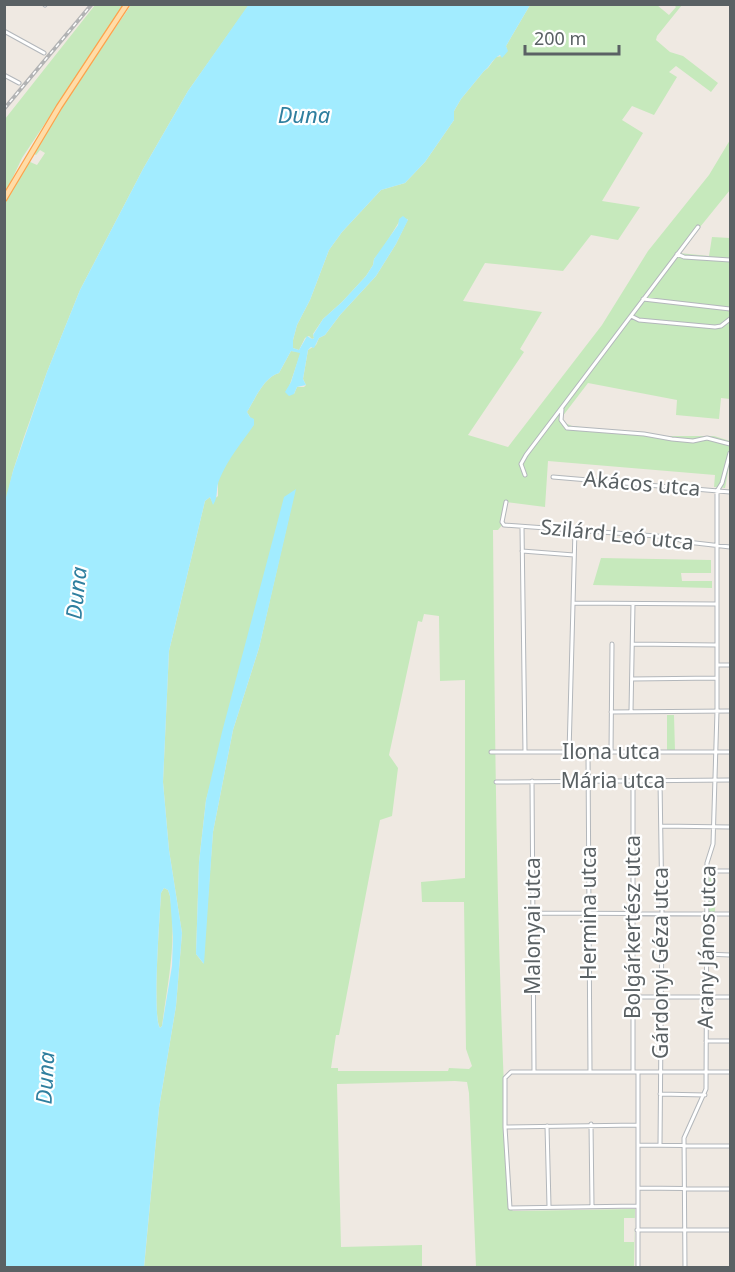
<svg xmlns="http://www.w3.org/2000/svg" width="735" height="1272" font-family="'Noto Sans',sans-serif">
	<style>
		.green { fill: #c6e9bc; fill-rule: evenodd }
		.water { fill: #a2ecff; fill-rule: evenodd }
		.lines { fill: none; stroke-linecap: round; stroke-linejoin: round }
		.minor-casing { stroke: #b3b7bb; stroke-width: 5 }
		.primary-casing { stroke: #fea24b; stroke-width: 7 }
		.minor { stroke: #fff; stroke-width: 3 }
		.primary { stroke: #ffdca7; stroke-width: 4.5 }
		.rail-casing { stroke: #b2b3b4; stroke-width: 4 }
		.rail { stroke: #fff; stroke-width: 1.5; stroke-dasharray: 4.5; stroke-linecap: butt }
		.labels { text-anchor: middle; stroke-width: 4.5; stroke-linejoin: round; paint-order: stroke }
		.street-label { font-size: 21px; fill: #5a6164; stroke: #fff }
		.water-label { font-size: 22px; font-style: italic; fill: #2f7f9f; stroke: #fff }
	</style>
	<rect width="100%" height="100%" fill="#efe9e2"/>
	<path class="green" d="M95 5H124L22 158 5 194V119Z
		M131 5H249L188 91 143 169 80 290 47 372 24 437 13 471 5 506V203L28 161 37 165 45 153 40 150 36 155 34 154 64 103Z
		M530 5H657L669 15 676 7 674 5H682L657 36 656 40 670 52 683 56 718 83 711 92 676 66 669 72 677 77 654 115 632 106 622 120 643 133 602 201 640 207 618 240 591 235 563 271 485 263 463 301 542 312 520 349 524 352 468 435 508 447 602 325 648 251 709 175 730 140V190L679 253 709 256 712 237 730 238V399L721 398 719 419 676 415 677 400 588 383 562 417 565 423 572 426 658 436H714L730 441V461L725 488 714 487 715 475 548 461 545 507 506 502 501 520 502 525 498 530H493C495 756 497 983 510 1208L513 1211 635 1209 634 1267H476L469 1093 467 1082 455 1081 337 1084 341 1247 422 1245V1267L144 1268 159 1108 176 1006 182 933 169 850 163 782 169 651 205 501 210 497 212 501 218 496V480L250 417 247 412C255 399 264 377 279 373L291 351 301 352 289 387 294 394 297 387H304L306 385 303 379 308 350 316 345 319 338 325 335 340 315 376 276 396 244 408 219 399 222 383 248 374 259 373 265 366 276 342 302 323 319 313 334 314 338 312 339 309 336 305 338 299 350 293 348V340L297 325 310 300 329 250 342 232 381 190 405 183 425 162 454 120V111L461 99 484 71 488 68 496 57 502 56 507 50 506 46ZM295 490 259 648 233 730 213 832 203 963 196 954 199 862 206 800ZM424 614 439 616 440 681 465 680V878L421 882 422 902H464L466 1049 472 1066 469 1069 449 1068 448 1071H338V1068H331L336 1035H339L380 820 392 816 398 768 389 755 418 621 422 622ZM624 1218H635L634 1242H624Z
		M601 558 711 560V573H681L682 581H712V588L593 585Z
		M667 715H674L675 751H667Z
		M711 873H716L715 912H708V874Z
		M164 888 168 890 170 896C177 943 168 980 162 1026L160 1028C152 1017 160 914 161 893Z"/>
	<path class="water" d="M249 4 530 5 506 46 508 51 502 58 500 55C492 59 490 67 484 71L461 99 454 111V120L425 162 405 183 381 190 342 232 329 250 310 300 297 325 293 340V348L299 350 307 336 312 339 314 338 313 335 323 319 342 302 366 276 373 265 374 259 398 225 399 219 403 216 408 220 396 244 376 276 340 315 325 335 319 338 314 348 311 347 308 350 303 379 306 385 297 387 294 394 289 396 285 392 291 382 300 353 291 351 279 373C264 377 255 399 247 412L250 417 254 419V425C242 442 228 459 220 478 215 488 219 496 213 505L210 497 205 501 169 651 163 782 169 850 182 933 176 1006 159 1108 144 1267H5V501L13 471 47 372 80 290 143 169 188 91ZM164 888 168 890 170 896 173 937 172 966 162 1026 160 1028C152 1018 160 913 161 893Z
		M296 489 259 648 233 730 213 832 204 964 196 954 199 862 206 800 222 732 284 497Z"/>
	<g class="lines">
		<g class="minor-casing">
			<path id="minor" d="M44 4 45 5
				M4 31 44 53
				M4 75 19 83
				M677 254 684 257 730 260
				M643 299 730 309
				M631 316 639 320 715 327 721 326 730 319
				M562 409 561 420 567 428 644 434 672 439 693 441 707 438 730 444
				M525 475 521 464 526 455 698 227
				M553 477 730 492
				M506 502 502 522 504 525 670 537 687 542 730 547
				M522 527 525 752
				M522 551 574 555
				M573 603 716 604
				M633 644 717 645
				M717 665H730
				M632 679 717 678
				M631 711 633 604
				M611 712 730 711
				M491 752H730
				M569 753 575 530
				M588 753 590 1072
				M611 753 612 644
				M532 781 534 1072
				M633 781V1072
				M496 782 730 780
				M661 826 730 827
				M707 871H730
				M533 913 730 914
				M706 954 730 955
				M634 997H730
				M706 1041H730
				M660 1094 705 1095
				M591 1124 592 1206
				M547 1126 549 1206
				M505 1127 638 1125
				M638 1145 730 1146
				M660 1145 662 913 660 781
				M638 1188 730 1189
				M638 1206 510 1208 505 1127V1078L511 1072H730
				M637 1230H730
				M638 1268V1072
				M685 1268 684 1138 706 1089 707 863 713 844 717 711V491L722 483 730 453"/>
		</g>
		<g class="primary-casing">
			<path id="primary" d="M4 199 59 107 127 4"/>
		</g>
		<use href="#minor" class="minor"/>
		<use href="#primary" class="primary"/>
		<g class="rail-casing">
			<path id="rail" d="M4 109 92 4"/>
		</g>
		<use href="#rail" class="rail"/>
	</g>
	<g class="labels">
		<g class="street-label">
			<text transform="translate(642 484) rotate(5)" y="7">Akácos utca</text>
			<text transform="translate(617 535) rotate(6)" y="7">Szilárd Leó utca</text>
			<text x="611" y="759">Ilona utca</text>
			<text x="613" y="788">Mária utca</text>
			<text transform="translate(589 913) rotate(-90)" y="7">Hermina utca</text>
			<text transform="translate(533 926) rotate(-90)" y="7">Malonyai utca</text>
			<text transform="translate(633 927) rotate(-90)" y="7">Bolgárkertész utca</text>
			<text transform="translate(707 947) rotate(-89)" y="7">Arany János utca</text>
			<text transform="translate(661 963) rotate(-90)" y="7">Gárdonyi Géza utca</text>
		</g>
		<g class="water-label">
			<text x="304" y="123">Duna</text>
			<text transform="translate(76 593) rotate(-84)" y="8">Duna</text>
			<text transform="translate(45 1078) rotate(-87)" y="8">Duna</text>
		</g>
	</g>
	<rect width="735" height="1272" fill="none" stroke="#5a6164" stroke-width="12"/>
	<path d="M525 45v9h94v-9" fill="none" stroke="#5a6164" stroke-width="3"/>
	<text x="534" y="45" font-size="18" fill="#5a6164" stroke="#ffffff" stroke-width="4.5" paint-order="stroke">200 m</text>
</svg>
